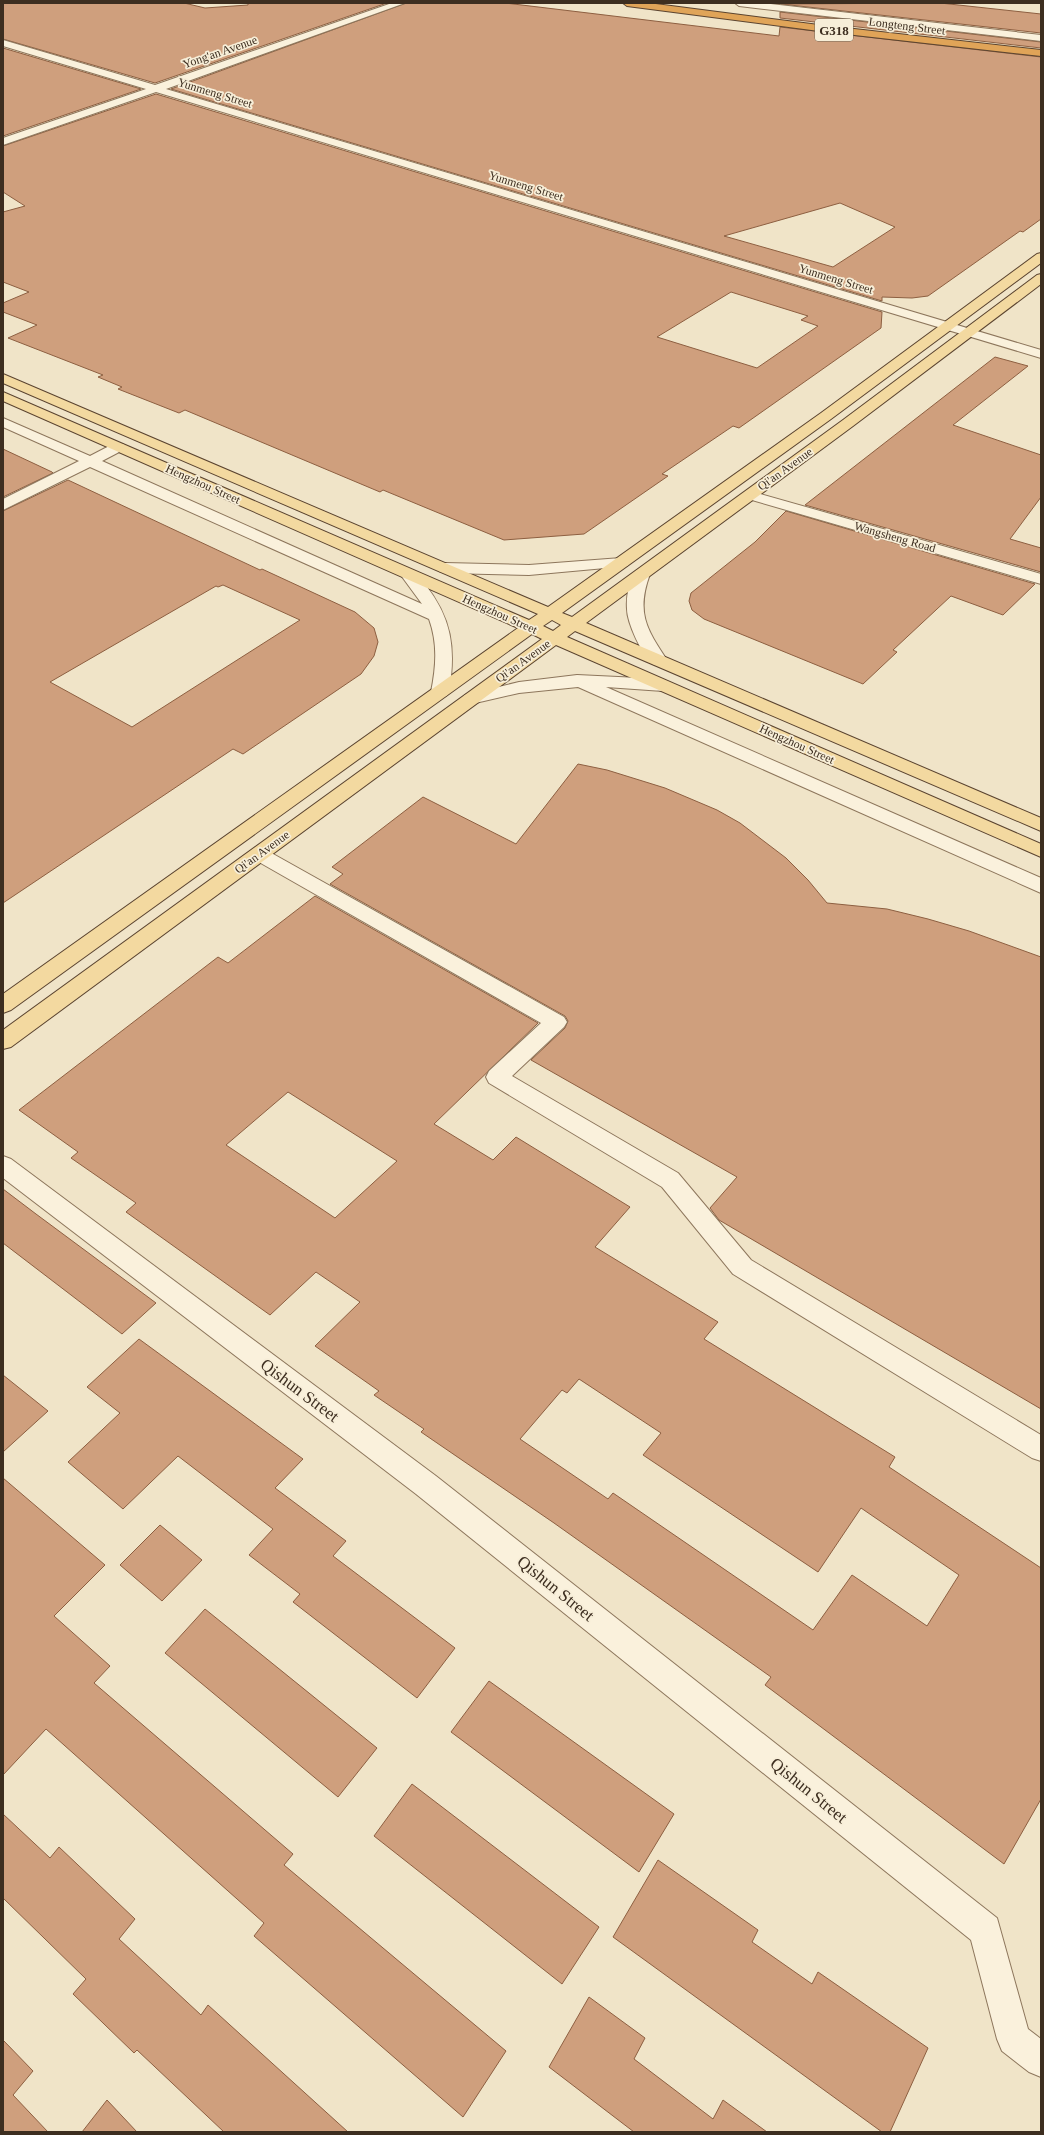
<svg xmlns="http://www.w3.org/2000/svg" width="1044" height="2135" font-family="'Times New Roman',serif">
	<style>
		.building { fill: #cf9f7d; stroke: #8d5f41; fill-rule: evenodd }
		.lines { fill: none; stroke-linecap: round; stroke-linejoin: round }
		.minor-casing { stroke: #8d765c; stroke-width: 2 }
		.major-casing { stroke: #5b4430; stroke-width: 2 }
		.highway-casing { stroke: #5b4430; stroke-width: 2 }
		.minor { fill: #faf1dc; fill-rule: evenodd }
		.major { fill: #f3d9a0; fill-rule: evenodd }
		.highway { fill: #e0a458; fill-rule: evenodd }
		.labels { text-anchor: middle; stroke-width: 3.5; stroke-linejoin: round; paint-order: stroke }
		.far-street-label { font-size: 12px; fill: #3d2e20; stroke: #f7eed8 }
		.shield { fill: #f7eed8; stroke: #756857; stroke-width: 1 }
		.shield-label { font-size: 13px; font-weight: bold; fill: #3d2e20 }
		.near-street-label { font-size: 17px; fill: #3d2e20; stroke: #f7eed8 }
	</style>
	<rect width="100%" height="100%" fill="#f0e4c8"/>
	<path class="building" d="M3 3H184L205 8 248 5V3H387L155 83 3 39Z
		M406 3H505L779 36 780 27 1041 57V219L1023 232 1020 231 928 296 912 298 882 297V301L171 89ZM840 203 895 227 833 267 724 236Z
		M940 3 1041 14V33L781 4Z
		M780 12 1041 42V48L780 18Z
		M3 48 141 89 3 136Z
		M156 94 882 312 881 328 739 428 733 426 662 474 668 476 584 534 504 540 383 490 380 492 185 410 179 413 118 389 122 387 98 377 103 375 8 338 37 325 3 312V303L29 292 3 282V212L25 206 3 192V146ZM731 292 808 316 801 320 818 326 757 368 657 337Z
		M995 357 1028 366 953 425 1041 455V497L1010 539 1041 548V572L805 505Z
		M3 449 52 472 53 473 3 497Z
		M68 480 260 570 262 569 355 612 374 628 378 642 374 656 361 674 243 754 233 749 3 903V511ZM223 585 300 620 132 727 50 682 216 586 218 587Z
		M786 511 1035 584 1003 615 951 596 893 650 897 652 863 684 704 619 692 610 689 601 691 593 755 542Z
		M578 764 607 770 665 788 717 810 740 823 786 858 808 880 827 903 887 909 928 919 969 931 1041 957V1409L719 1220 710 1208 737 1177 531 1060 565 1028 568 1021 565 1016 330 884 343 874 332 867 423 797 516 844Z
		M315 896 538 1023 434 1124 493 1160 516 1137 630 1207 595 1247 718 1322 704 1339 895 1457 889 1467 1041 1568V1799L1004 1864 765 1685 771 1677 554 1523 421 1432 424 1429 374 1395 379 1391 315 1346 360 1302 316 1272 270 1315 126 1212 136 1203 71 1158 78 1152 19 1110 218 957 228 963ZM288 1092 397 1161 335 1218 226 1145ZM579 1379 661 1433 643 1455 818 1572 861 1508 959 1575 927 1626 852 1575 813 1630 613 1493 608 1499 520 1439 562 1390 567 1393Z
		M3 1189 36 1214 156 1303 122 1334 3 1243Z
		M139 1339 303 1459 275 1488 346 1541 333 1556 455 1648 417 1698 293 1602 300 1594 249 1555 273 1529 178 1456 123 1509 68 1462 120 1413 87 1387Z
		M3 1375 48 1411 3 1452Z
		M3 1478 105 1565 54 1616 110 1666 94 1683 293 1854 284 1865 506 2051 463 2117 254 1936 264 1923 46 1729 3 1775Z
		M160 1525 202 1560 162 1601 120 1565Z
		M205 1609 377 1748 338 1797 165 1653Z
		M489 1681 674 1814 639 1872 451 1732Z
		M412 1784 599 1927 562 1984 374 1836Z
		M3 1814 50 1858 59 1847 135 1919 119 1939 201 2015 208 2005 348 2132H224L137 2050 134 2053 73 1994 86 1979 3 1898Z
		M658 1860 758 1930 752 1942 812 1984 818 1972 928 2048 890 2132H882L613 1937Z
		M589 1997 645 2038 634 2059 713 2119 723 2100 767 2132H634L549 2067Z
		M3 2040 33 2071 13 2095 48 2132H3Z
		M107 2100 137 2132H82Z"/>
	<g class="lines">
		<g class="minor-casing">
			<path id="minor" d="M392 3H405L166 89 1041 350V358L156 92 3 145V138L146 89 3 46V40L155 85Z
				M735 3H762L1041 35V41L739 6Z
				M3 418 90 456 113 444H123L125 447 123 450 102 461 422 604 400 574 402 571C413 568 418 575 424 583 452 618 456 648 449 692L446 696 440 697 434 696 431 692C436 667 438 644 429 619L90 467 3 510V499L79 461 3 427Z
				M750 491 1041 574V584L745 498 743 495 745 492Z
				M621 558 627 560 629 563 627 566 529 575 445 573 439 571 437 568 439 565 445 563 529 565Z
				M642 569 648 571 650 574C636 612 646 629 667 660L665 664C661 665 657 666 653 664 642 656 627 622 627 609 626 596 629 581 636 571Z
				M577 675 639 678 669 682 672 686 669 690 663 691 606 687 1041 878V893L578 687 519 693 471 704 465 703 462 699 465 695 519 682Z
				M259 848 266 850 564 1017 567 1022 564 1027 512 1076 678 1173 751 1260 1041 1435V1461L1032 1458 733 1274 662 1187 489 1083 486 1077 489 1071 541 1023 252 858 249 854 252 850Z
				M3 1156 11 1159 436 1476 997 1918 1028 2029 1041 2039V2077L1029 2072 1002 2051 997 2039 971 1940 416 1494 3 1178Z"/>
		</g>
		<g class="major-casing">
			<path id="major" d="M1041 253V263L831 419 562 613 572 617 843 420 1037 275 1041 274V284L853 426 586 623 1041 818V831L575 631 567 637 1041 844V857L556 645 11 1047 3 1049V1030L542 639 532 634 11 1010 3 1013V994L518 628 3 401V392L529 620 538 614 3 383V374L548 607 821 413 1037 254ZM552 620 561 625 553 631 543 626Z"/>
		</g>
		<g class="highway-casing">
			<path id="highway" d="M623 3H648L819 25 1041 50V56L819 31 627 6Z"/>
		</g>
		<use href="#minor" class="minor"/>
		<use href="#major" class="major"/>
		<use href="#highway" class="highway"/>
	</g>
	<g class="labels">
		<g class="far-street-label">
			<text transform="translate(907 26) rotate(7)" y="4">Longteng Street</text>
			<text transform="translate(220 52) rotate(-19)" y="4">Yong'an Avenue</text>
			<text transform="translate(215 93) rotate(17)" y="4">Yunmeng Street</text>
			<text transform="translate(526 186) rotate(17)" y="4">Yunmeng Street</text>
			<text transform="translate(836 279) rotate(17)" y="4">Yunmeng Street</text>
			<text transform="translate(785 469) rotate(-36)" y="4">Qi'an Avenue</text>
			<text transform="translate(203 484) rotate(24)" y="4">Hengzhou Street</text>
			<text transform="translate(895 537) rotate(16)" y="4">Wangsheng Road</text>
			<text transform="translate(500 614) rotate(24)" y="4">Hengzhou Street</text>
			<text transform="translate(523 661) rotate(-36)" y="4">Qi'an Avenue</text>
			<text transform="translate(797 744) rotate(24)" y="4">Hengzhou Street</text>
			<text transform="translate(262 852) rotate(-36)" y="4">Qi'an Avenue</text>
		</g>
		<rect class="shield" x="815" y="19" width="38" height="22" rx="3"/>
		<g class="shield-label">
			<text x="834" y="35">G318</text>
		</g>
		<g class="near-street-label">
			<text transform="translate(300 1390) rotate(37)" y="6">Qishun Street</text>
			<text transform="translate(556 1588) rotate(39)" y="6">Qishun Street</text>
			<text transform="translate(809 1790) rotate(39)" y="6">Qishun Street</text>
		</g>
	</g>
	<rect width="1044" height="2135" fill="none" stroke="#3d2e20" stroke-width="8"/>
</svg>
